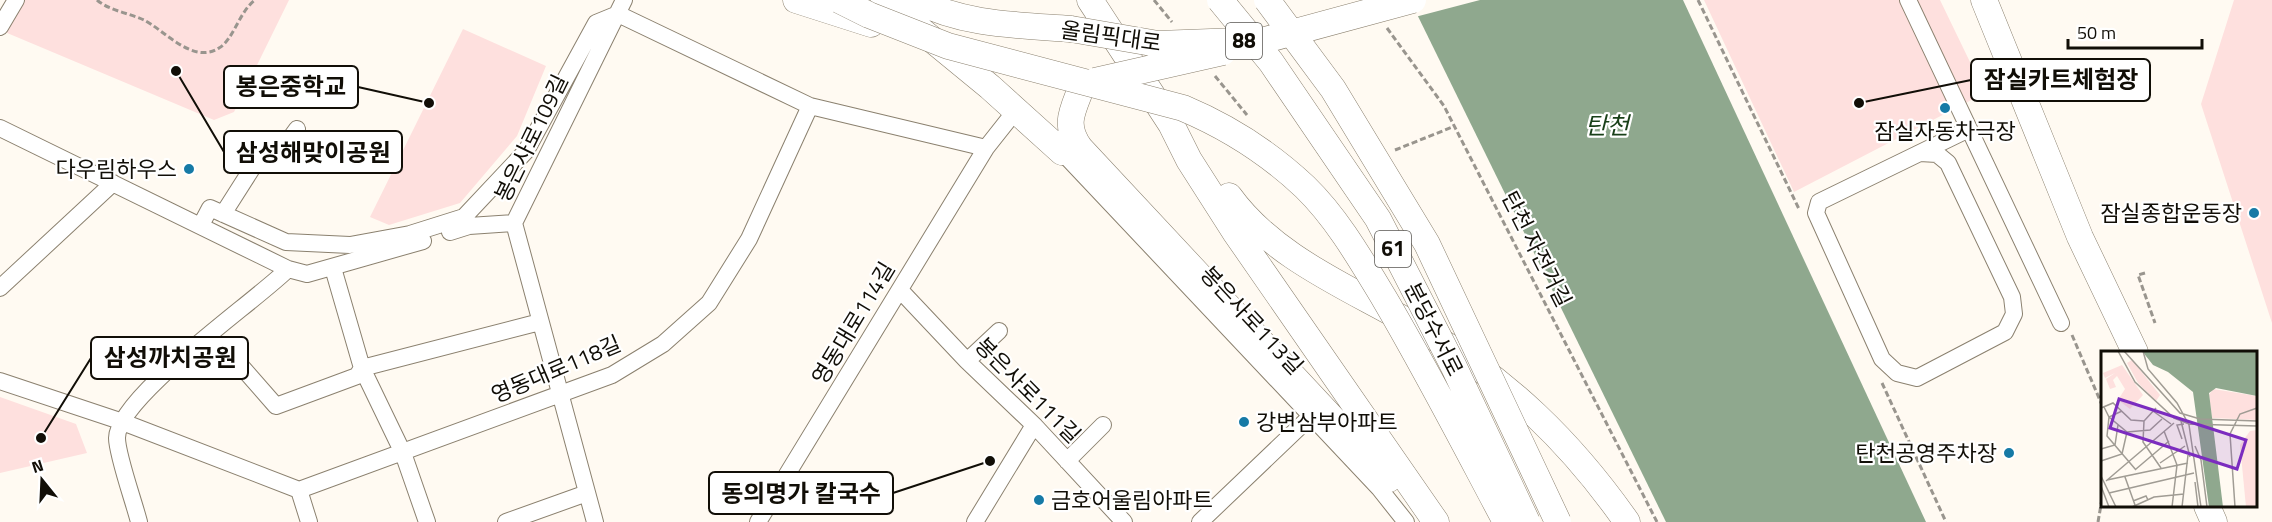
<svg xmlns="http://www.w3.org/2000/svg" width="2272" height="522" font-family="'Titillium Web','Noto Sans KR',sans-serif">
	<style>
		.green { fill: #fee0de }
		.water { fill: #8fa88e }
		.pier { fill: #fffaf2 }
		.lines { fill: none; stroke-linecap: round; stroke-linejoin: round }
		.minor-casing { stroke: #8b816f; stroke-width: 18 }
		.highway-casing { stroke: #8b816f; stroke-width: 27 }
		.path { stroke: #99958e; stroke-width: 3; stroke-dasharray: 6 3; stroke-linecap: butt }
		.minor { stroke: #fff; stroke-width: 16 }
		.highway { stroke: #fff; stroke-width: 26 }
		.highway-bridge-casing { stroke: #8b816f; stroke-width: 27; stroke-linecap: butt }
		.highway-bridge { stroke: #fff; stroke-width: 26 }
		.poi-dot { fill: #167aa6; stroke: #fff; stroke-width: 2 }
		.labels { text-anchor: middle; stroke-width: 4.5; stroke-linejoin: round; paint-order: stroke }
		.shield { fill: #fff; stroke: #585651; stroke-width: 1.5 }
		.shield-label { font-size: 21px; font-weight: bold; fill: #110e07 }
		.street-label { font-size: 22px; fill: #110e07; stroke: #fff }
		.poi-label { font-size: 22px; fill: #110e07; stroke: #fff; text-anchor: end }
		.water-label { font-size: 24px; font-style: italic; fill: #194019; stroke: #fff }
		.inset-road { fill: none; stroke: #a09c94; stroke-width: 1.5 }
		.view { fill: #7b2cbf; fill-opacity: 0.15; stroke: #7b2cbf; stroke-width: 3 }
		.inset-edge { fill: none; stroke: #110e07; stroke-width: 3 }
		.leader { fill: none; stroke: #110e07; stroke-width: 2 }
		.callout-dot { fill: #110e07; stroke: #fff; stroke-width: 2 }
		.callout { fill: #fff; stroke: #110e07; stroke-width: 2 }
		.callout-label { font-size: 24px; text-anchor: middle; font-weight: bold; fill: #110e07 }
	</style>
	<rect width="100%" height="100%" fill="#fffaf2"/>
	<path class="green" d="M6 0H289L234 112 214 120 0 30V11Z
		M1704 0H1940L1985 93 1794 192Z
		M2234 0H2272V323L2201 104Z
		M463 29 546 66 517 136 460 203 389 225 370 217Z
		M0 397 76 424 87 453 0 473Z"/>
	<path class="water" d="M1410 0H1683L1926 522H1666Z"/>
	<path class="pier" d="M1407 0H1480L1415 17Z"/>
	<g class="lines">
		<g class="minor-casing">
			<path id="minor" d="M1908 0 2061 323
				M0 27 16 0
				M0 128 288 269 307 274 423 241
				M1062 152 1379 488 1406 522
				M1920 153 1937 154 1948 163 2012 297 2014 314 2005 332 1917 378 1897 373 1882 359 1816 213 1819 202 1969 129
				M223 214 258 159 273 162 297 129
				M201 225 210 208 286 242 350 245 410 234 464 217 526 151 596 23 618 14 810 106 986 148
				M450 232 469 226 514 223
				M333 268 362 368 403 453 427 522
				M0 288 113 183
				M900 290 967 361 1034 425 1124 522
				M226 349 276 406 357 376 362 368 540 322
				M967 361 999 331
				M0 381 120 421 299 490 612 375 663 344 709 303 749 239 810 106
				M1067 461 1103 425
				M299 490 309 522
				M139 522C134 502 117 455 117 438 117 397 255 302 288 269
				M506 522 587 493
				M595 522 514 223 624 0
				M758 522 986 148 1016 110
				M975 522 1034 425
				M1200 522 1311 416"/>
		</g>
		<g class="highway-casing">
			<path id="highway" d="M796 0 871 24
				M884 0 990 87 1062 152
				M916 0C963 25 1018 25 1071 29
				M1090 0 1171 124 1189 160 1235 232 1436 522
				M1984 0 2080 237 2135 352
				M1083 83C1074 109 1062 123 1080 148L1389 479
				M1229 196C1276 261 1356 290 1422 330 1507 380 1571 442 1627 522
				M2207 506 2214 522"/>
		</g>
		<path class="path" d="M97 0C110 11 129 13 144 20 164 30 193 65 219 48 234 39 239 12 255 0
			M1154 0 1172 22
			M1698 0 1799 209
			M1387 28 1444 106 1657 522
			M1215 76 1247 115
			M1395 150 1455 126
			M2145 273 2138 275 2155 323
			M2072 335 2102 405
			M1882 383 1946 522
			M2098 522 2102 499"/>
		<use href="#minor" class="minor"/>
		<use href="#highway" class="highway"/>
		<g class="highway-bridge-casing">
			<path id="highway-bridge" d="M839 0 869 15 948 46 1183 108C1228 127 1269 153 1305 187 1337 218 1361 260 1384 298 1427 371 1466 447 1506 522
				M1220 0 1271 62 1378 219 1454 367 1527 522
				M1267 0 1333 89 1427 244 1558 522
				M1071 29 1158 44 1265 40 1413 0
				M1095 81 1223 52"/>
		</g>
		<use href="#highway-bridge" class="highway-bridge"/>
	</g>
	<g class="poi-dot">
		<circle cx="1945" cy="108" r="6"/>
		<circle cx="189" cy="169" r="6"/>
		<circle cx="2254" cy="213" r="6"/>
		<circle cx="1244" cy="422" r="6"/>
		<circle cx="2009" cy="453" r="6"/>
		<circle cx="1039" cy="500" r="6"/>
	</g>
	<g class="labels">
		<g class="shield">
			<rect x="1226" y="23" width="36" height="36" rx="4.5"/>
			<rect x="1375" y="231" width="36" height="36" rx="4.5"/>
		</g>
		<g class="shield-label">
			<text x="1244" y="48">88</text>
			<text x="1393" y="256">61</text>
		</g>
		<g class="street-label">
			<text transform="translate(1111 36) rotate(8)" y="8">올림픽대로</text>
			<text transform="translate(531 138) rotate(-64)" y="8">봉은사로109길</text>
			<text transform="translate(1537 249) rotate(63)" y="8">탄천 자전거길</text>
			<text transform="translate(1252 320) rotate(47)" y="8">봉은사로113길</text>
			<text transform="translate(853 323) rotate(-59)" y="8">영동대로114길</text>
			<text transform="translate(1434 329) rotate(63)" y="8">분당수서로</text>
			<text transform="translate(556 369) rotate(-23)" y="8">영동대로118길</text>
			<text transform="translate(1028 390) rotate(45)" y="8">봉은사로111길</text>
		</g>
		<g class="poi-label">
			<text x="1945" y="139" text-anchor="middle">잠실자동차극장</text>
			<text x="177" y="177">다우림하우스</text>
			<text x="2242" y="221">잠실종합운동장</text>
			<text x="1256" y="430" text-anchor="start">강변삼부아파트</text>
			<text x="1997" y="461">탄천공영주차장</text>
			<text x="1051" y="508" text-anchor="start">금호어울림아파트</text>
		</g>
		<g class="water-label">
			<text x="1607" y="134">탄천</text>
		</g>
	</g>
	<g transform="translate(2101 351)">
		<rect width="156" height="156" fill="#fffaf2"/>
		<path d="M31 9 59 44 55 50 37 32 26 12ZM21 14 42 44 29 58 17 49 24 38 16 25 12 29 15 36 9 38 5 28 14 22 4 27 2 22ZM112 38 156 45V69L111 67 108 44ZM156 79V156H145L139 94 149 80Z" fill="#fee0de"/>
		<path d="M41 0H156V45L115 37 108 42 122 156H108L92 41 67 21 52 14Z" fill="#8fa88e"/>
		<path class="inset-road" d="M17 0 34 31 73 67 88 73 156 75M23 0 79 62 99 68 156 70M42 0 47 18 76 52 88 74 100 156M3 56 8 66 26 81 49 79 61 68M0 57 12 52 30 69 43 70M55 57 43 70 42 91 60 117M21 60 8 66 6 85 35 119M52 60 70 73M80 70 89 106M63 80 76 114 71 156M81 88 76 74 83 73M94 95 100 109 106 156M0 98 14 94 17 74M0 110 21 103 26 81M59 112 84 95M35 118 68 90M0 125 15 156M24 126 34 154M6 129 87 112M5 130 73 72M94 131 97 156M0 135 8 156M8 142 93 122M32 150 45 145 47 149M31 156 53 146 83 143M81 156 87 104M134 156 129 83 139 63 156 57"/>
		<path class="view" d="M18 48 145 89 136 118 9 77Z"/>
		<rect width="156" height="156" class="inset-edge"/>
	</g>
	<path class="leader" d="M1859 103L1971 80M429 103L358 87M176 71L224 152M41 438L91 358M990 461L893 493"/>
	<g class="callout-dot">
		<circle cx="1859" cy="103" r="6"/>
		<circle cx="429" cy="103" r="6"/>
		<circle cx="176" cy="71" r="6"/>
		<circle cx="41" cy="438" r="6"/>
		<circle cx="990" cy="461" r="6"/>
	</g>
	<g class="callout">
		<rect x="1971" y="59" width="179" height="42" rx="6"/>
		<rect x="224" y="66" width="134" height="42" rx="6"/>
		<rect x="224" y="131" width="178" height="42" rx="6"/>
		<rect x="91" y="337" width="157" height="42" rx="6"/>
		<rect x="709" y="472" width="184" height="42" rx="6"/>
	</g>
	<g class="callout-label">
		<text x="2061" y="88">잠실카트체험장</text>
		<text x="291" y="95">봉은중학교</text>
		<text x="313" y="161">삼성해맞이공원</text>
		<text x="170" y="366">삼성까치공원</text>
		<text x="801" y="502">동의명가 칼국수</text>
	</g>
	<g transform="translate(42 480) rotate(342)" stroke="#ffffff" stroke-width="4.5" paint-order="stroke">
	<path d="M0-4.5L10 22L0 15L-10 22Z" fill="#110e07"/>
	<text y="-9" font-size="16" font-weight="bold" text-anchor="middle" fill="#110e07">N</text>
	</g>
	<path d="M2068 39v9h134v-9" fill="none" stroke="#110e07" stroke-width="3"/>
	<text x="2077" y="39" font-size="18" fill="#110e07" stroke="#ffffff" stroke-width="4.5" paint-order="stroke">50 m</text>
</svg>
